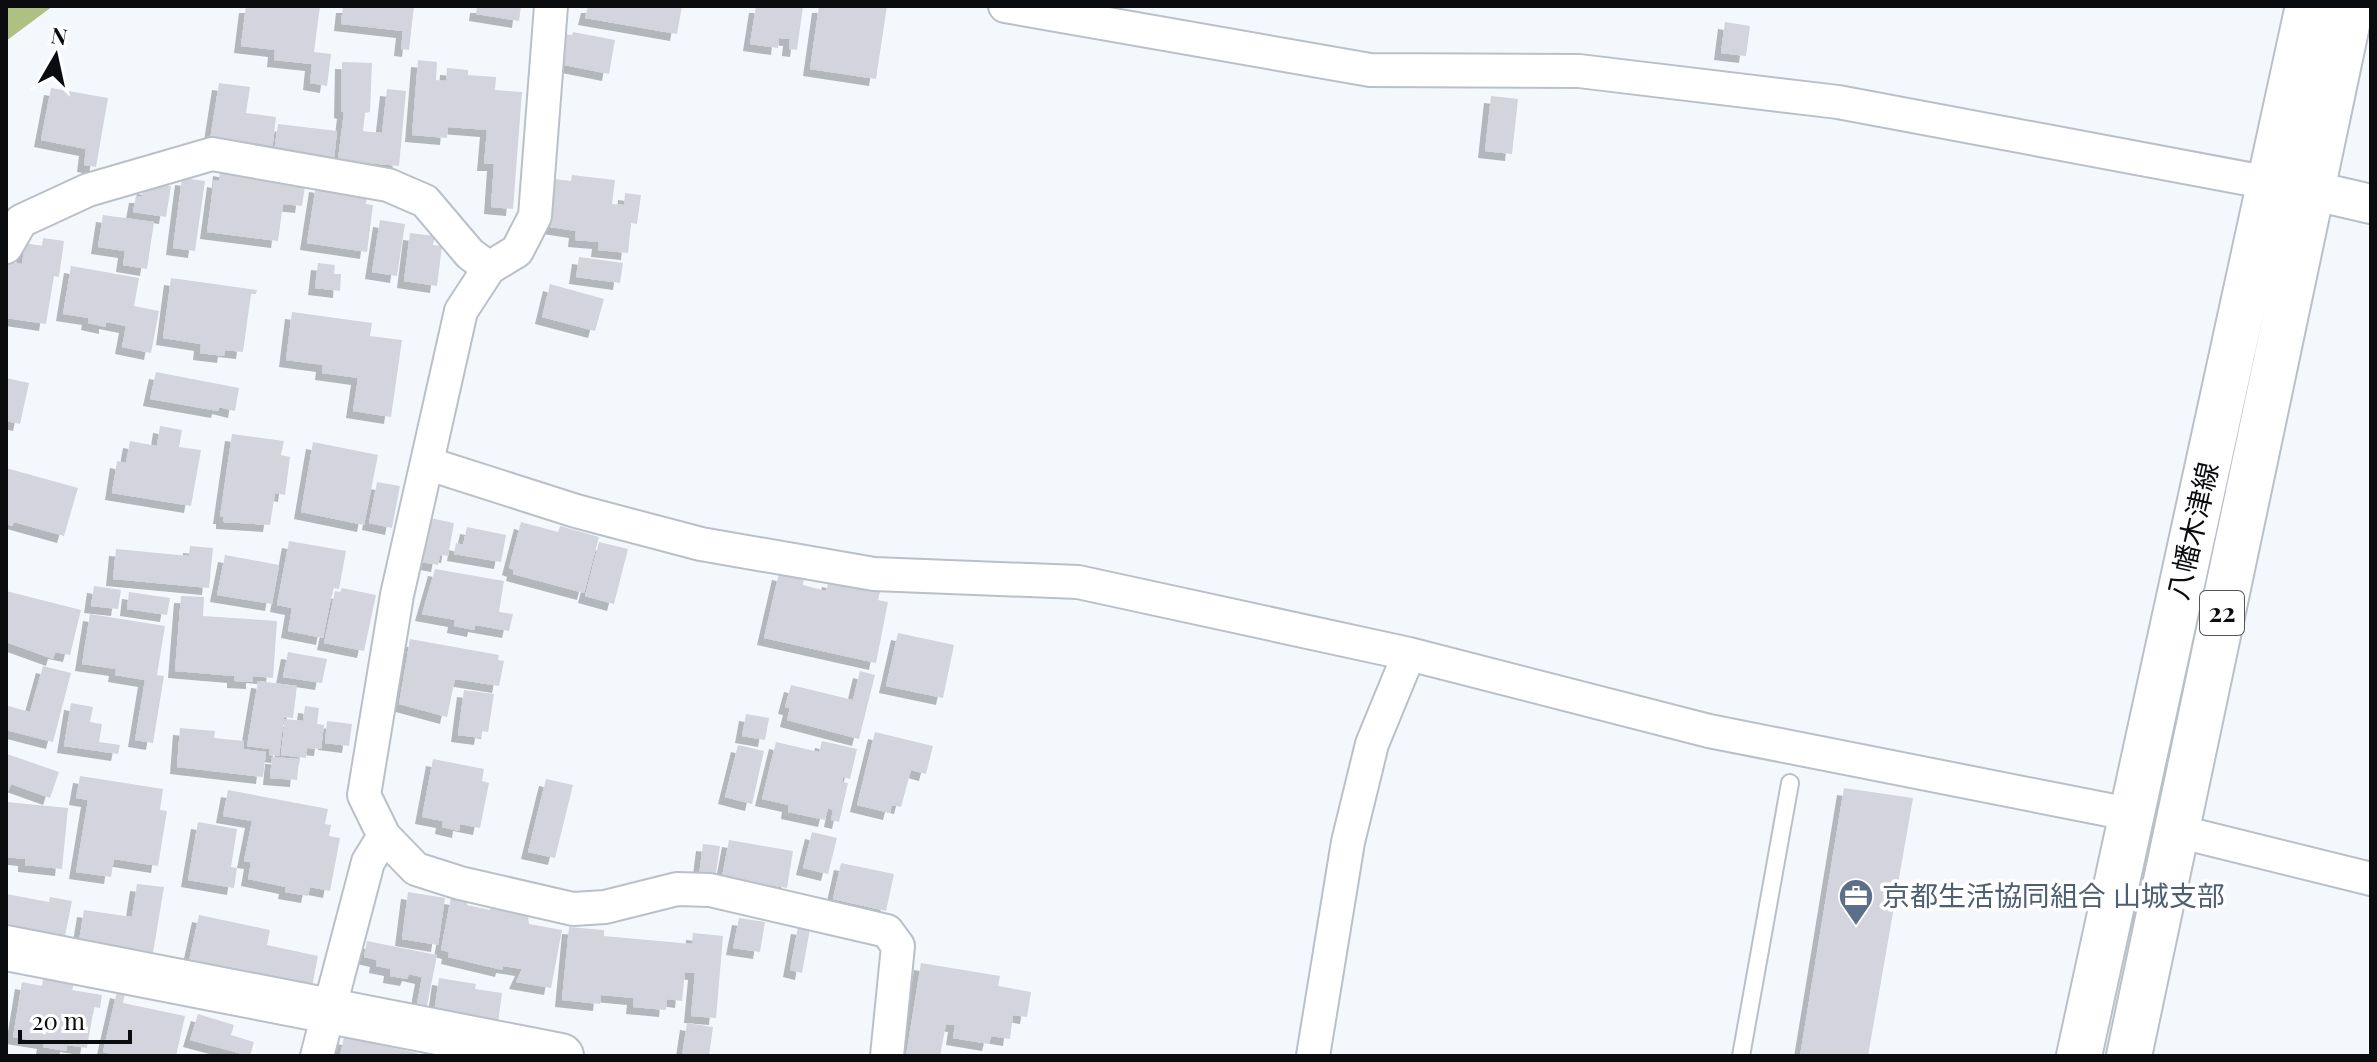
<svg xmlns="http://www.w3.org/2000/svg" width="2377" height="1062" font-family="'Playfair Display','Noto Sans JP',serif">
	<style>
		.forest { fill: #aec183 }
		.building { fill: #d3d4de; filter: url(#shadow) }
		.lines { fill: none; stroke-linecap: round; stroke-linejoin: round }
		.service-casing { stroke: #b9c0c8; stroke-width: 20 }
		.minor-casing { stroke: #b9c0c8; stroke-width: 36 }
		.tertiary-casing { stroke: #b9c0c8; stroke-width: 42 }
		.primary-casing { stroke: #b9c0c8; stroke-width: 48 }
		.service { stroke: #fff; stroke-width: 16 }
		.minor { stroke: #fff; stroke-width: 32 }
		.tertiary { stroke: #fff; stroke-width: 38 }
		.primary { stroke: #fff; stroke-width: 44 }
		.labels { text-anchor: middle; stroke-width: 7; stroke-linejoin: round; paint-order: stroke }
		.shield { fill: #fff; stroke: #545557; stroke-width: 2 }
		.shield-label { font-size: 26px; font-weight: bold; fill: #0a0c0f }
		.street-label { font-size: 28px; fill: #0a0c0f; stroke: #fff }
		.service-label { font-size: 28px; fill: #4e5e75; stroke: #fff; text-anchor: start }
	</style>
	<defs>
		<filter id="shadow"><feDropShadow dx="-7" dy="7" stdDeviation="0" flood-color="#0004"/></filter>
	</defs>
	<rect width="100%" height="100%" fill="#f4f8fd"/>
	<path class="forest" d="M6 6H53L6 41Z"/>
	<path class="building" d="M246 6H320L314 52 331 54 327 86 310 83 312 64 274 60 275 50 241 46Z
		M343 6H414L409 50 401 49 403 31 341 24Z
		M477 6H521L519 21 476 14Z
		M588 6H682L677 34 585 18Z
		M756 6H803L797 50 789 49 790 39 779 38 778 48 750 44Z
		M819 6H887L876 79 810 69Z
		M1725 22 1750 26 1746 56 1721 53Z
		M573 32 615 40 609 74 564 65 565 62 559 60 564 34 572 35Z
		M418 60 437 62 436 80 446 81 447 68 468 70V75L496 77 495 90 522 92 513 209 491 207 494 164H484L487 130 448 127 447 138 412 135Z
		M342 62 372 63 370 112 365 113 363 131 382 133 387 89 406 91 399 166 338 160 344 112 341 111Z
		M219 83 250 87 246 113 276 117 272 151 210 140Z
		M51 88 108 98 96 167 84 165 86 149 41 140Z
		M1491 96 1518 99 1512 154 1485 151Z
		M278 124 337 131 334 159 274 152Z
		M220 169 305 186 302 206 283 204 278 241 207 232 214 180 219 181Z
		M572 175 615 180 612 204 624 205 625 193 641 195 637 224 631 223 628 253 598 250 599 242 575 240 576 231 550 227 555 179 571 181Z
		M182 178 205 181 195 251 173 248Z
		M158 184 171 186 166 217 133 212 136 196H142L144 187 157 189Z
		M316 185 367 193 366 204 373 205 367 252 307 243Z
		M103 215 154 222 147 269 123 265 125 251 98 247Z
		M380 220 405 224 397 276 372 272Z
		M410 233 435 236 433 245 442 246 437 286 404 281Z
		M43 238 64 241 59 277 54 276 46 324 6 318V261L22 264 25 243 42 246Z
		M579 257 623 263 620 283 576 277Z
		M318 263 335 265 334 274H341L340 291 315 288Z
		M71 266 139 278 134 306 159 311 151 353 122 347 126 326 106 322V327L88 323 89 318 63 314Z
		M171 278 257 290 256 294H251L243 352 225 350 224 356 200 353 201 344 163 338Z
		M550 284 604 299 595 331 542 317Z
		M292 312 372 323 370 336 402 340 391 417 353 411 358 378 322 373 323 365 286 360Z
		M156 372 239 388 235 411 219 407 218 411 150 399Z
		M6 378 29 383 20 424 6 421Z
		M160 426 182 430 179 447 201 450 191 506 112 493 117 461 126 463 130 441 157 446Z
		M232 434 284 441 281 455 290 457 285 495 275 493 270 525 223 522V517H220Z
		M313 442 378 455 364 525 301 512Z
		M6 468 78 488 64 536 14 522 12 526 6 524Z
		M377 482 400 486 392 528 369 523Z
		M430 518 454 523 448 556 440 555 438 565 422 562Z
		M521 522 558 532 560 526 599 537 584 593 513 574 514 570 509 568Z
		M467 527 506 535 501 562 454 554 456 543 463 545Z
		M289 541 346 551 339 589 333 588 323 638 288 631 292 608 277 605Z
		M599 542 628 549 614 604 585 596Z
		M190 546 213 548 209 588 113 579 116 549 189 556Z
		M225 555 279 565 272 604 217 595Z
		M435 569 504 581 499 612 513 614 509 631 475 625 474 630 454 626 455 620 422 614Z
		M779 573 804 579 803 585 826 591 829 580 880 592 878 600 888 602 876 663 764 638Z
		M94 586 121 590 118 609 91 606Z
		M342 588 376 595 364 651 324 643 335 591 340 592Z
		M6 591 81 610 70 655 55 652 53 659 6 642Z
		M129 592 170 598 167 615 127 609Z
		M181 596 204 597 203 616 277 621 273 678 253 676V682L234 681V676L175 671Z
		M90 614 165 626 157 675 164 676 153 743 135 740 145 680 115 675 116 669 82 664Z
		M898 633 954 645 943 698 886 686Z
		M410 639 499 655 498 660 504 661 499 686 455 679 447 717 399 704Z
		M288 652 327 659 322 683 283 677Z
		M43 666 71 673 53 742 6 730 8 706 30 712Z
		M860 671 875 675 859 739 787 720 790 708 785 707 791 685 853 700Z
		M258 681 297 686 293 718 284 717 279 756 269 755 270 749 247 746Z
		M464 690 494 694 488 732 482 731 481 738 458 735Z
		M71 703 93 707 90 722 102 724 99 742 120 745 118 754 64 746Z
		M305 706 319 708 317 724 324 725 321 749 307 748 306 758 281 755 285 719 303 721Z
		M746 714 769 718 765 740 742 736Z
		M327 721 352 724 349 746 325 743Z
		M180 728 215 731 214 738 244 741 243 749 266 752 263 777 177 767Z
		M875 732 933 746 926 774 911 770 901 807 892 805 890 813 857 805Z
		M822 741 857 749 850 779 843 777 842 782 848 783 839 822 831 820 833 810 828 808 825 820 788 812 789 805 762 799 776 742 819 752Z
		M738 745 764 751 752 804 725 797Z
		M7 754 59 772 50 798 11 784 6 796Z
		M272 757 299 759 297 780 270 778Z
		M433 759 484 769 482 781 489 783 480 828 460 824 459 831 442 827 443 821 422 817Z
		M80 776 163 789 160 810 167 811 158 866 114 859 111 877 76 872 88 800 76 798Z
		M546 779 573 785 555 858 528 852Z
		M1844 788 1913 798 1868 1056H1800Z
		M228 790 328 809 325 824 331 825 329 836 340 838 330 891 310 887 308 896 285 892 286 887 248 879 251 862 244 861 252 821 223 816Z
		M6 802 68 808 62 869 25 865V859L6 857Z
		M198 822 237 829 231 867 237 868 234 888 188 880Z
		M812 832 837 838 828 874 803 868Z
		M729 840 793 851 787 888 722 877Z
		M703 844 720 846 715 879 699 876Z
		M841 863 894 874 886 911 833 899Z
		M137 884 164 887 153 953 79 941 84 910 132 917Z
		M408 892 445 898 438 945 402 939Z
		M6 894 49 902 50 897 72 901 65 936 6 924Z
		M451 897 468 900 467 905 490 910 491 904 508 907 507 912 528 916 529 924 562 930 551 988 516 982 522 969 503 966 502 970 448 957 449 952 441 950Z
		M199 915 270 930 267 945 318 956 312 987 189 961Z
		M739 918 765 922 760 952 733 948Z
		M569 927 604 930V936L692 944 693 933 723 936 716 1018 691 1016 695 973 685 972 682 1001 667 999 666 1010 633 1007 634 998 601 995 600 1004 562 1000Z
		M798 927 810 929 802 973 790 970Z
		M367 941 437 955 427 1006 417 1004 422 977 409 974 407 979 390 976 391 969 376 966 377 960 364 957Z
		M921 963 1000 976 998 986 1031 992 1027 1017 1013 1015 1010 1039 991 1036 989 1044 953 1038 955 1025 946 1024 940 1056H906Z
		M439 978 476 984 475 989 502 993 498 1023 434 1013Z
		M43 979 74 984 72 990 102 995 100 1008 94 1007 87 1048 67 1045 66 1051 43 1047 44 1042 13 1037 22 982 42 986Z
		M117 991 125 993 123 1003 185 1016 176 1056H121L103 1052Z
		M198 1014 234 1025 231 1035 254 1042 250 1056 190 1040Z
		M687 1023 713 1027 709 1056H682Z
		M344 1037 417 1053V1056H340Z"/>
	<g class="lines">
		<g class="service-casing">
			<path id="service" d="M1741 1056 1790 783"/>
		</g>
		<g class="minor-casing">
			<path id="minor" d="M551 6 535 216 517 251 489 268 461 311 397 595 364 795 384 836 416 869 460 883 573 909 605 907 677 889 710 890 887 931 898 946 887 1056
				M1005 6 1370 70 1579 71 1838 102 2291 187
				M6 247 21 221 88 190 212 154 388 185 425 201 470 254 489 268
				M429 464 576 511 701 544 874 574 1078 582 1409 654 1709 731 2129 814
				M2177 831 2371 879
				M317 1056 368 862 384 836
				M1313 1056 1348 842 1372 744 1409 654"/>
		</g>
		<g class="tertiary-casing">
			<path id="tertiary" d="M2310 190 2371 204"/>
		</g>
		<g class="primary-casing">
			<path id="primary" d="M6 948 561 1056
				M2079 1056 2308 6
				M2129 1056 2351 6"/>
		</g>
		<use href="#service" class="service"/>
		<use href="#minor" class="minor"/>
		<use href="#tertiary" class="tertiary"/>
		<use href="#primary" class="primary"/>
	</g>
	<defs>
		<g id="office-pin" transform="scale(1.8)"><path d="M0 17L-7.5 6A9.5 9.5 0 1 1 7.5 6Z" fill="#5c6f8a" stroke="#fff"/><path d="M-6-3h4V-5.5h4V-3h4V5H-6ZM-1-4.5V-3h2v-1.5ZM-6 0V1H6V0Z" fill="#fff"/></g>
	</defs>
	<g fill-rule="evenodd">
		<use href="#office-pin" x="1856" y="896"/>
	</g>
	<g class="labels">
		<rect class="shield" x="2200" y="591" width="44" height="44" rx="6"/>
		<g class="shield-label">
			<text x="2222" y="622">22</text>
		</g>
		<g class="street-label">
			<text transform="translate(2193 531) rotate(-77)" y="10">八幡木津線</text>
		</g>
		<g class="service-label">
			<text x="1882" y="906">京都生活協同組合 山城支部</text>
		</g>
	</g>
	<rect width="2377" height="1062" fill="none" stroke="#0a0c0f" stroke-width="16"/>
	<g transform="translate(56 56) rotate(9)" stroke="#ffffff" stroke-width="6" paint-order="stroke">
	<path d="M0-6L14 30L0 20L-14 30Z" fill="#0a0c0f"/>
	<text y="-12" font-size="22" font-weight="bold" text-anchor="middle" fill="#0a0c0f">N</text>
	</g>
	<path d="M20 1030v12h110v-12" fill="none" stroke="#0a0c0f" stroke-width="4"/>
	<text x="32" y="1030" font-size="24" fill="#0a0c0f" stroke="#ffffff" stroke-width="6" paint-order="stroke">20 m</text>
</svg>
